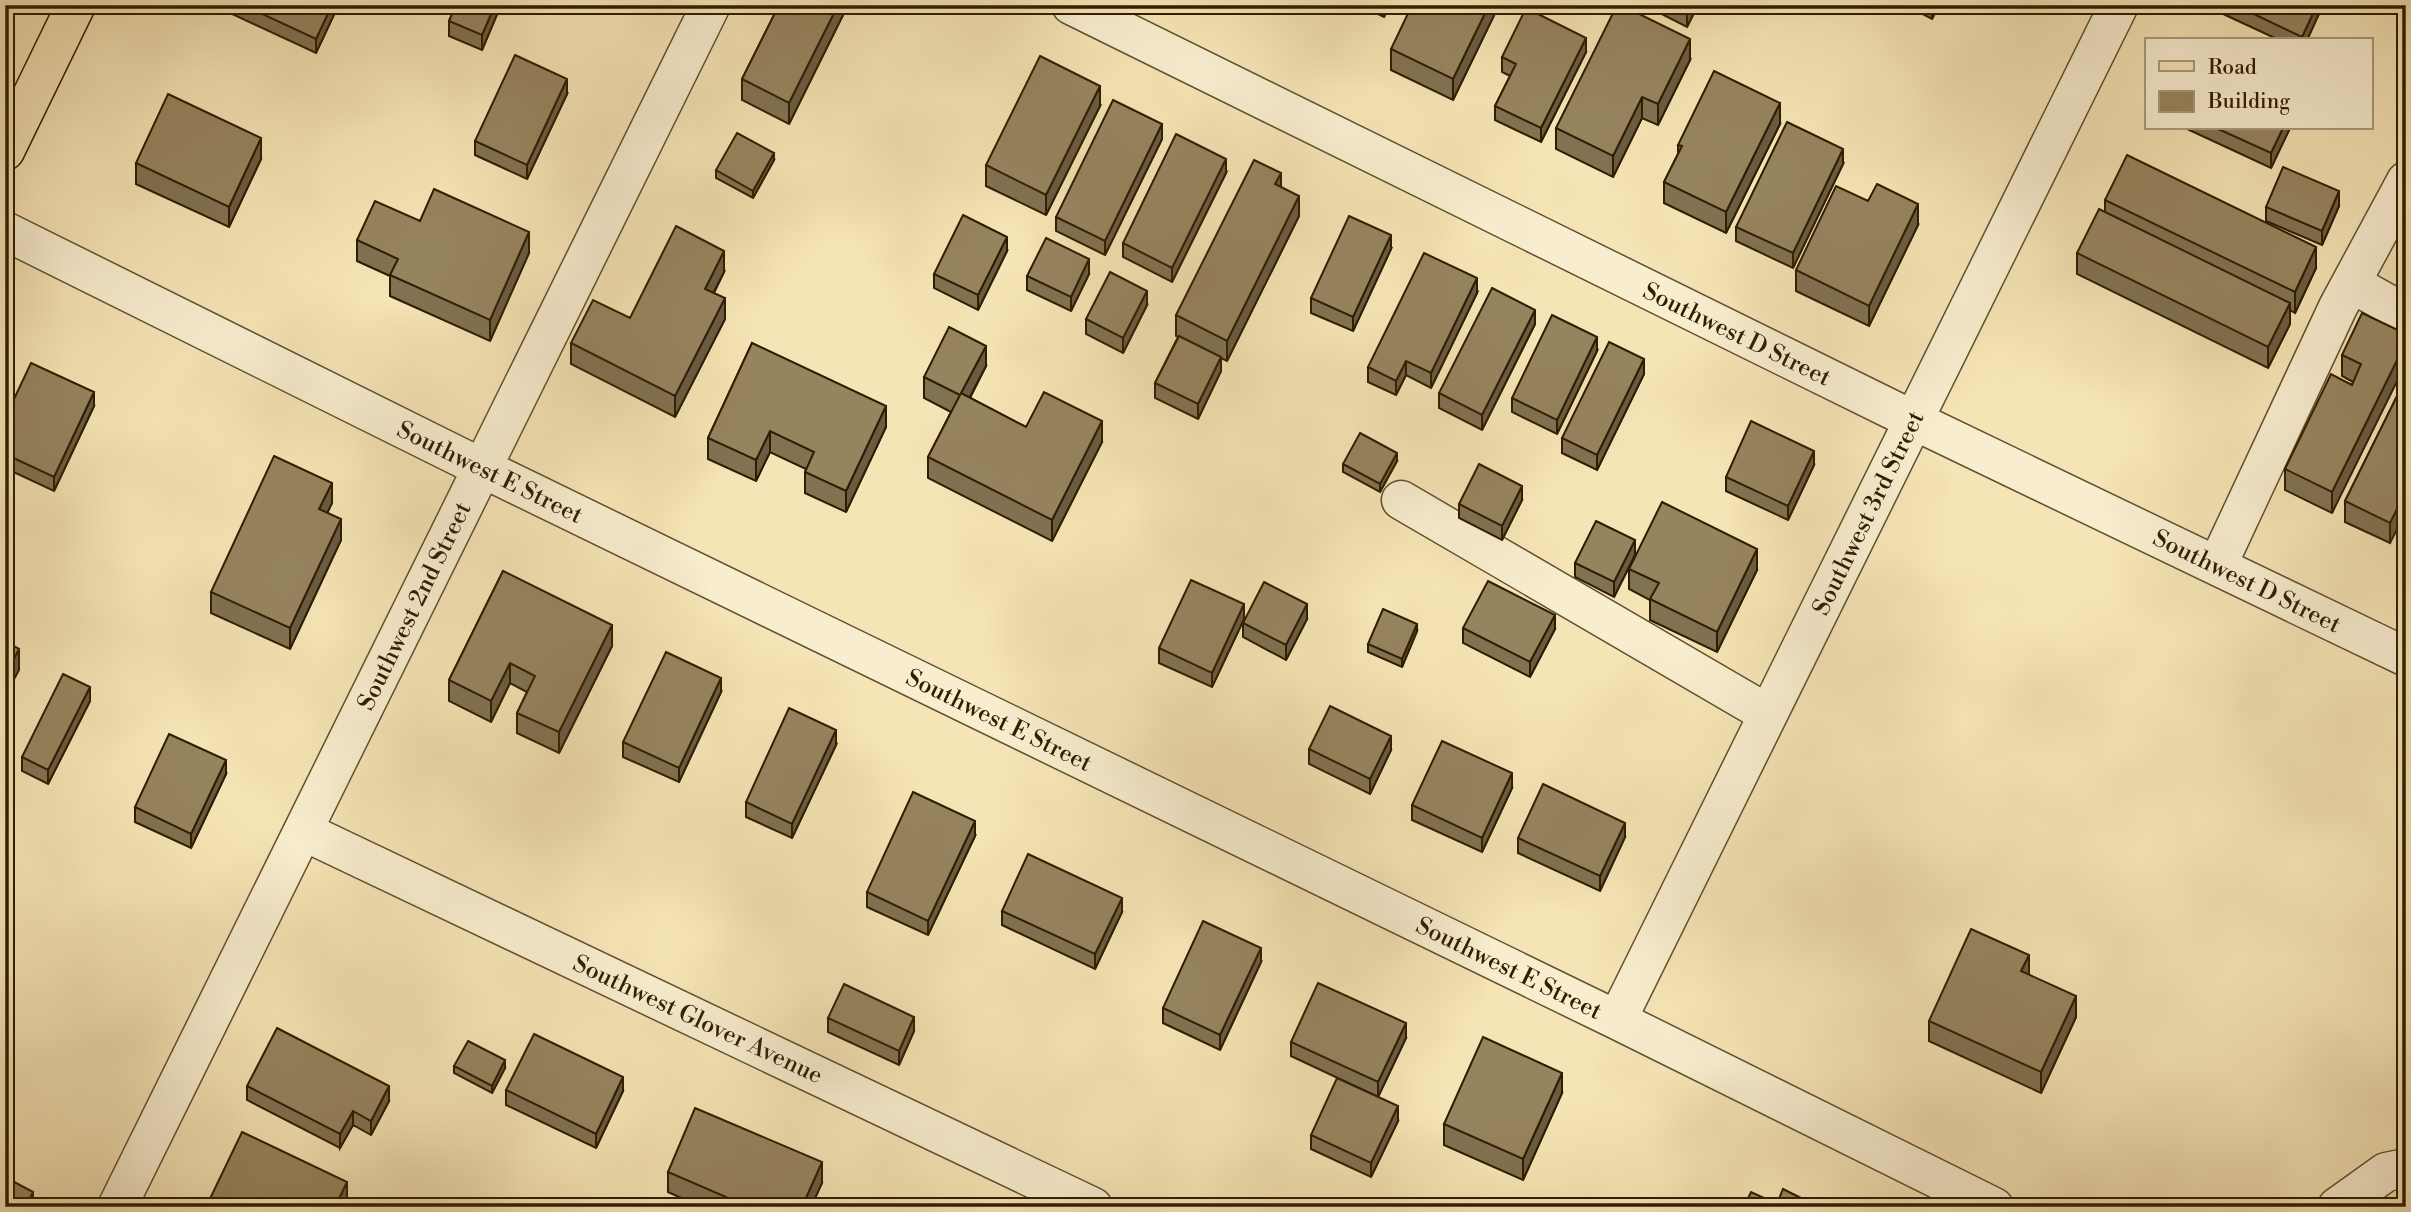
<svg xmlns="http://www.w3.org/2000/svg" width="2411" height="1212" font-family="'Libre Bodoni',serif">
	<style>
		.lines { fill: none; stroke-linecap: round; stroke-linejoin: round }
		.minor-casing { stroke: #604f2e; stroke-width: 41 }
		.major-casing { stroke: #2f1d01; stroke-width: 41 }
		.minor { stroke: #f8edcf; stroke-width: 38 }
		.major { stroke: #f5e4b5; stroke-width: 38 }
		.wall { fill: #817252; stroke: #2f1d01; stroke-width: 2 }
		.shaded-wall { fill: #695c42; stroke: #2f1d01; stroke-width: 2 }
		.building { fill: #96845f; stroke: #2f1d01; stroke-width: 2 }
		.labels { text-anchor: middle; stroke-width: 5; stroke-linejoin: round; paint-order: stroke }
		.street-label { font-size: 24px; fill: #2f1d01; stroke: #f8edcf }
	</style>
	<rect width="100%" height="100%" fill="#f5e4b5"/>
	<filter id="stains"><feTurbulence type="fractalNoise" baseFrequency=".00286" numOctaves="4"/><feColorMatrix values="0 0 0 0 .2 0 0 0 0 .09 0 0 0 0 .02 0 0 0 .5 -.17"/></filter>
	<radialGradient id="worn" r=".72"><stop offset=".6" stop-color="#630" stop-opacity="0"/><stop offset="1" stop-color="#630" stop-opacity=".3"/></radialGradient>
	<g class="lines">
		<g class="minor-casing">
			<path id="minor" d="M1071 5 1913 420 2406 657
				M5 231 482 468 1617 1020 1994 1207
				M2351 283 2406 314
				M1401 500 1768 714
				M2217 566 2338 307 2406 181
				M303 831 1093 1207
				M1617 1020 2119 5
				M117 1207 711 5
				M2337 1207 2386 1172 2406 1168"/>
		</g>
		<g class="major-casing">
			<path id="major" d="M5 151 76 5"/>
		</g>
		<use href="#minor" class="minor"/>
		<use href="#major" class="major"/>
	</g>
	<path class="wall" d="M213 5H338V6L316 53Z
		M456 5H501L482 50 449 36V21Z
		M779 5H848L789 124 742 100V79Z
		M1359 5H1390L1384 17Z
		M1499 5 1453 100 1391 70V49Z
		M1644 5H1698L1687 27Z
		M1905 5H1939L1932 19Z
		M2221 5H2323L2307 40H2279L2221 13Z
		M1586 52 1541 142 1495 120V106L1510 76 1502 72V57Z
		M1690 60 1658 125 1642 118 1613 177 1556 149V128Z
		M567 94 527 179 475 155V141Z
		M1100 106 1046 215 986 186V165Z
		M1780 124 1726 233 1664 203V182L1678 154V145Z
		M2185 128H2290L2271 168Z
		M1162 139 1105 255 1056 231V217Z
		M261 159 229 227 136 184V163Z
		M774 160 753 198 716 178V170Z
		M1843 164 1793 268 1736 241V227Z
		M1226 173 1172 282 1123 257V243Z
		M1281 187 1299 216 1227 361 1221 358V371L1198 419 1155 398V383L1178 337 1176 336V315Z
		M2105 200 2316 268 2295 313 2290 310V324L2268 368 2077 274V253L2105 212Z
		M2339 206 2322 245 2266 221V207Z
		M420 221 529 253 490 341 390 296V276L357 261V240Z
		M1918 225 1869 326 1796 291V270Z
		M1391 249 1353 331 1311 313V298Z
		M1007 251 978 310 934 288V274Z
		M724 272 714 293 725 319 675 417 571 364V343L630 318Z
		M1089 274 1071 311 1027 290V276Z
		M1477 293 1431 388 1406 375 1396 395 1368 382V367Z
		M1147 305 1123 353 1086 334V319Z
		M1535 324 1482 430 1439 408V393Z
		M2406 334 2332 513 2285 490V469L2353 382 2342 376V355Z
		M752 343 886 427 846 512 805 493V472L806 469 770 452 756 481 708 459V438Z
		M1597 351 1557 434 1512 412V398Z
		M986 366 970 398 1026 427 1102 442 1052 541 928 478V457L951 412 924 398V377Z
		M1644 374 1597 470 1562 453V438Z
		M2406 378 2390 543 2345 522V501Z
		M94 406 54 491 5 468V418Z
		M1397 461 1380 492 1343 472V464Z
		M1814 465 1788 520 1726 491V477Z
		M1522 500 1502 540 1459 518V504Z
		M332 503 327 513 341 540 290 649 211 613V592Z
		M2406 525V557L2399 554V540Z
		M1635 555 1614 597 1575 577V563Z
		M1629 569 1757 570 1717 652 1650 620V600L1629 589Z
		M503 571 612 646 559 753 517 733V713L527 692 510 683 491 722 449 701V680Z
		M1244 619 1212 687 1159 663V648Z
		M1307 619 1286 660 1243 637V623Z
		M1463 628 1555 629 1530 677 1463 643Z
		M1417 631 1402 667 1368 652V644Z
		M721 692 679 782 623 757V742Z
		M90 701 48 784 22 771V757Z
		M836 745 792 838 746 817V802Z
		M1309 749 1391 750 1370 794 1309 764Z
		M226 774 191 848 135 822V807Z
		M1512 788 1482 852 1412 820V805Z
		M975 836 928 935 867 907V892Z
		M1625 837 1600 891 1518 853V838Z
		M1002 911 1122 912 1095 969 1002 925Z
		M1261 962 1220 1050 1163 1023V1008Z
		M2029 975 2076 1017 2041 1093 1929 1041V1021Z
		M828 1018 914 1031 899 1065 828 1032Z
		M1406 1038 1378 1097 1291 1056V1042Z
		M454 1066 505 1068 492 1093 454 1073Z
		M247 1086 389 1101 371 1135 353 1125 340 1148 247 1100Z
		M506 1090 623 1091 596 1148 506 1105Z
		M1562 1093 1523 1180 1444 1145V1124Z
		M1398 1121 1371 1177 1311 1149V1135Z
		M668 1172 822 1183 811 1207H701L668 1192Z"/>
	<path class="shaded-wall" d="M332 5H338V6L316 53V39Z
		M495 5H501L482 50V35Z
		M838 5H848L789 124V103Z
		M1384 5H1390L1384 17Z
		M1489 5H1499L1453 100V79Z
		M1690 5H1698L1687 27V12Z
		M1932 5H1939L1932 19Z
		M2317 5H2323L2307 40H2302V37Z
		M1586 38V52L1541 142V128Z
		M1690 39V60L1658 125V104Z
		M567 79V94L527 179V165Z
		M1100 86V106L1046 215V195Z
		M1642 97V118L1613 177V156Z
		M1780 103V124L1726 233V212Z
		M1162 124V139L1105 255V241Z
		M2283 128H2290L2271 168V153Z
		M261 138V159L229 227V207Z
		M1843 149V164L1793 268V253Z
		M774 153V160L753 198V191Z
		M1226 159V173L1172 282V268Z
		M1281 173V194L1275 184Z
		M2339 191V206L2322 245V231Z
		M1299 196V216L1227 361V341Z
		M1918 204V225L1869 326V306Z
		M529 232V253L490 341V320Z
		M1391 235V249L1353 331V317Z
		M1007 237V251L978 310V295Z
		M2316 247V268L2295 313V292Z
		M724 251V272L705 309V289Z
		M1089 259V274L1071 311V297Z
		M1477 278V293L1431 388V373Z
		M1147 291V305L1123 353V338Z
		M725 298V319L675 417V396Z
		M2290 303V324L2268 368V347Z
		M1535 310V324L1482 430V415Z
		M1597 337V351L1557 434V420Z
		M2406 342V363L2332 513V492Z
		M986 346V366L961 414V393Z
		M1221 357V371L1198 419V404Z
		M1644 359V374L1597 470V455Z
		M1406 361V375L1396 395V381Z
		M94 392V406L54 491V477Z
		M886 406V427L846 512V491Z
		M1102 421V442L1052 541V520Z
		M770 431V452L756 481V460Z
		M1814 451V465L1788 520V506Z
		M1397 453V461L1380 492V484Z
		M332 483V503L319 530V509Z
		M1522 486V500L1502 540V526Z
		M2406 491V512L2390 543V523Z
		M341 519V540L290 649V628Z
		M1635 540V555L1614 597V582Z
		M1757 549V570L1717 652V632Z
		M1244 604V619L1212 687V673Z
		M1307 604V619L1286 660V645Z
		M1555 615V629L1530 677V662Z
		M1417 624V631L1402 667V659Z
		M612 625V646L559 753V732Z
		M19 649V670L5 696V676Z
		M510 663V683L491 722V701Z
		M721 678V692L679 782V768Z
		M90 687V701L48 784V770Z
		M836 730V745L792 838V824Z
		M1391 736V750L1370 794V779Z
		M226 760V774L191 848V834Z
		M1512 773V788L1482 852V838Z
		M975 821V836L928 935V921Z
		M1625 823V837L1600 891V876Z
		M11 891V917L5 928V902Z
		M1122 898V912L1095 969V954Z
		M1261 948V962L1220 1050V1035Z
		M2029 955V976L2021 971Z
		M2076 996V1017L2041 1093V1072Z
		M914 1017V1031L899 1065V1051Z
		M1406 1023V1038L1378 1097V1082Z
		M505 1060V1068L492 1093V1086Z
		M1562 1073V1093L1523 1180V1159Z
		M623 1077V1091L596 1148V1134Z
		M389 1086V1101L371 1135V1121Z
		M1398 1106V1121L1371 1177V1163Z
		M353 1111V1125L340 1148V1134Z
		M822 1162V1183L811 1207H802Z
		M347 1182V1203L345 1207H335Z
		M33 1192V1206L26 1207Z"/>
	<path class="building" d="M243 5H332L316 39Z
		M456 5H495L482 35 449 21Z
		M779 5H838L789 103 742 79Z
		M1412 5H1489L1453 79 1391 49Z
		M1617 5H1621L1690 39 1658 104 1642 97 1613 156 1556 128Z
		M1673 5H1690L1687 12Z
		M2235 5H2317L2302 37Z
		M1526 8 1586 38 1541 128 1495 106 1516 64 1502 57Z
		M515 55 567 79 527 165 475 141Z
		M1040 56 1100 86 1046 195 986 165Z
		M1714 71 1780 103 1726 212 1664 182 1682 146 1678 145Z
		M168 94 261 138 229 207 136 163Z
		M1113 100 1162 124 1105 241 1056 217Z
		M1787 122 1843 149 1793 253 1736 227Z
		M2216 128H2283L2271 153Z
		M737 133 774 153 753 191 716 170Z
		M1176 134 1226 159 1172 268 1123 243Z
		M2127 155 2316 247 2295 292 2105 200Z
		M1254 160 1281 173 1275 184 1299 196 1227 341 1176 315Z
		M2283 167 2339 191 2322 231 2266 207Z
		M1877 184 1918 204 1869 306 1796 270 1836 186 1868 201Z
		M434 189 529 232 490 320 390 275 398 259 357 240 375 201 420 221Z
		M2099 209 2290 303 2268 347 2077 253Z
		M963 215 1007 237 978 295 934 274Z
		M1349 216 1391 235 1353 317 1311 298Z
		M676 226 724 251 705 289 725 298 675 396 571 343 593 300 630 318Z
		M1046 238 1089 259 1071 297 1027 276Z
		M1424 253 1477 278 1431 373 1406 361 1396 381 1368 367Z
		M1110 272 1147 291 1123 338 1086 319Z
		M1492 288 1535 310 1482 415 1439 393Z
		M2362 313 2406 334V342L2332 492 2285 469 2331 374 2352 385 2361 364 2342 355Z
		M1552 315 1597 337 1557 420 1512 398Z
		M949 327 986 346 961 393 1026 427 1044 392 1102 421 1052 520 928 457 960 395 924 377Z
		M1179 336 1221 357 1198 404 1155 383Z
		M1609 342 1644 359 1597 455 1562 438Z
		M752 343 886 406 846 491 805 472 814 452 770 431 756 460 708 438Z
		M31 363 94 392 54 477 5 454V418Z
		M2406 378V491L2390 523 2345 501Z
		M1751 421 1814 451 1788 506 1726 477Z
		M1360 433 1397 453 1380 484 1343 464Z
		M274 456 332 483 319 509 341 519 290 628 211 592Z
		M1479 464 1522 486 1502 526 1459 504Z
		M1662 502 1757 549 1717 632 1650 599 1659 583 1629 569Z
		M1596 521 1635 540 1614 582 1575 563Z
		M2406 525V543L2399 540Z
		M503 571 612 625 559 732 517 713 535 676 510 663 491 701 449 680Z
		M1191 580 1244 604 1212 673 1159 648Z
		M1488 581 1555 615 1530 662 1463 628Z
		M1264 582 1307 604 1286 645 1243 623Z
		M1383 609 1417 624 1402 659 1368 644Z
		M5 641 19 649 5 676Z
		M666 652 721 678 679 768 623 742Z
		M63 674 90 687 48 770 22 757Z
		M1330 706 1391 736 1370 779 1309 749Z
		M789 708 836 730 792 824 746 802Z
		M169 734 226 760 191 834 135 807Z
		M1442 741 1512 773 1482 838 1412 805Z
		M1543 784 1625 823 1600 876 1518 838Z
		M913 792 975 821 928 921 867 892Z
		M1028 854 1122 898 1095 954 1002 911Z
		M5 887 11 891 5 902Z
		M1203 921 1261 948 1220 1035 1163 1008Z
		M1971 929 2029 955 2021 971 2076 996 2041 1072 1929 1021Z
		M1318 983 1406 1023 1378 1082 1291 1042Z
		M844 984 914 1017 899 1051 828 1018Z
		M277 1028 389 1086 371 1121 353 1111 340 1134 247 1086Z
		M534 1034 623 1077 596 1134 506 1090Z
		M1483 1037 1562 1073 1523 1159 1444 1124Z
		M468 1041 505 1060 492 1086 454 1066Z
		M1337 1078 1398 1106 1371 1163 1311 1135Z
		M695 1108 822 1162 802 1207H749L668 1172Z
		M242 1132 347 1182 335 1207H206Z
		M5 1177 33 1192 26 1207H5Z
		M1783 1189 1819 1207H1744L1751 1192 1777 1204Z"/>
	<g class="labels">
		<g class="street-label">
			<text transform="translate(1737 334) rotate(26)" y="8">Southwest D Street</text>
			<text transform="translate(490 472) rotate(26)" y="8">Southwest E Street</text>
			<text transform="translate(1868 513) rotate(-64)" y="8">Southwest 3rd Street</text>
			<text transform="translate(2247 581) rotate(26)" y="8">Southwest D Street</text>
			<text transform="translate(414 606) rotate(-64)" y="8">Southwest 2nd Street</text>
			<text transform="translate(999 720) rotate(26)" y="8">Southwest E Street</text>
			<text transform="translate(1509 968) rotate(26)" y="8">Southwest E Street</text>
			<text transform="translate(698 1019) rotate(25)" y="8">Southwest Glover Avenue</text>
		</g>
	</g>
	<rect width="2411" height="1212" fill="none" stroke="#f5e4b5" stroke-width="28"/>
	<rect x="7" y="7" width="2397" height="1198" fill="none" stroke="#2f1d01" stroke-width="3.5"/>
	<rect x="14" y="14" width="2383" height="1184" fill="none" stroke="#2f1d01" stroke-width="2"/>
	<rect x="2145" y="38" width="228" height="91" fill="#f8edcf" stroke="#a89a7d" stroke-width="2"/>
	<rect x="2159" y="61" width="35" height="10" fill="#f5e4b5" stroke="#a89a7d" stroke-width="2"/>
	<text x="2208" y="74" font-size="21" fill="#2f1d01">Road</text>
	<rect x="2159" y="91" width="35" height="21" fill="#96845f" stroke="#a89a7d" stroke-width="2"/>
	<text x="2208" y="108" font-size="21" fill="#2f1d01">Building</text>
	<rect width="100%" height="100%" filter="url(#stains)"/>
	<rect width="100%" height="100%" fill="url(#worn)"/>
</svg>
